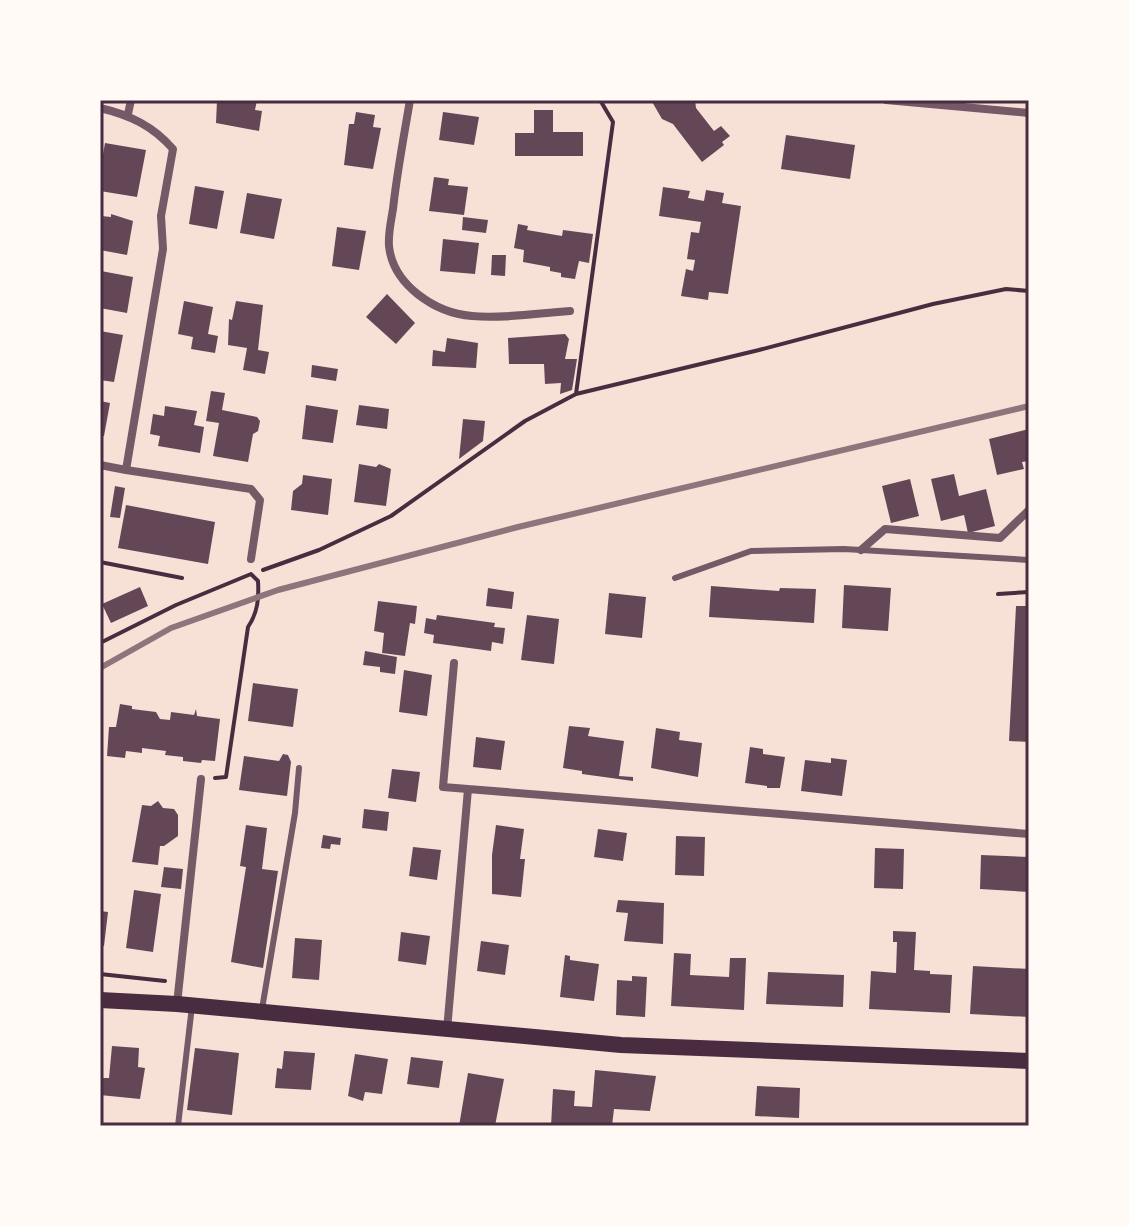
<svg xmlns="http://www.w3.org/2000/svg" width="1129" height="1226" font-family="Raleway,sans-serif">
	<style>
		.building { fill: #644757 }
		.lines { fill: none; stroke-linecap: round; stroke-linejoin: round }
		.path { stroke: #4a2c40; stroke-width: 4 }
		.service { stroke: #755966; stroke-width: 6 }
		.minor { stroke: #755966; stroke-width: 8 }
		.secondary { stroke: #4a2c40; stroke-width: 16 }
		.rail { stroke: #8f747c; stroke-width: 6 }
		.neatline { fill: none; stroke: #4a2c40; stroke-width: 3 }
	</style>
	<rect width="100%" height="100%" fill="#f7e1d7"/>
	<path class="building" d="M217 100H257L255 110 262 111 259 131 216 123Z
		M651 100H695L696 108 714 131 721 126 730 136 722 142 724 145 702 162 673 124 662 119Z
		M534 110H553V132H583V156H515V133H534Z
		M356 112 375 115 373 127 381 128 373 169 344 165 349 124H354Z
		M443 112 479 117 474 145 439 140Z
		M786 135 855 145 850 179 781 169Z
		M105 143 146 150 137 197 100 191V171Z
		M434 177 449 179 448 185 468 187 464 215 429 211Z
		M195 186 224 191 217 229 189 224Z
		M663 187 690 191 688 198 704 201 706 190 724 193 722 203 741 206 728 294 709 292 708 300 681 296 686 269 693 271 695 260 687 259 691 232 699 233 701 222 659 216Z
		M247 193 282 199 274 239 240 233Z
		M111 214 133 221 127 255 100 250 101 216 111 217Z
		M463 217 488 220 486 233 462 230Z
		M518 224 528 226 527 230 562 236 563 230 593 234 589 263 579 261 575 279 561 277V273L550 271V267L523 262 524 250 514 248Z
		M337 227 366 231 359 270 332 266Z
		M443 239 479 243 475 274 440 271Z
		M492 255H506L505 276 491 275Z
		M101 271 133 277 127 313 100 308Z
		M387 294 415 323 396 344 366 317Z
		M184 301 213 307 208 334 218 336 215 353 191 349 193 337 178 334Z
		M236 301 263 305 258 350 269 352 265 374 243 370 247 348 228 345 229 319 232 320Z
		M100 331 123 335 114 382 100 380Z
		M565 334 569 339 565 359H577L572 390 560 394 561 383 545 384 544 364H509L508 338Z
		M447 338 478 343 476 368 432 366 433 350 445 352Z
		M312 365 338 369 336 381 311 377Z
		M211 391 225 393 222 410 257 417 260 421 258 431 253 434 248 462 213 456 219 423 206 421Z
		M100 401 110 403 104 436H100Z
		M306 405 338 410 333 443 302 439Z
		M359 405 389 409 387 429 356 425Z
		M165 406 197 411 194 425 204 427 200 453 158 446 160 436 150 434 153 414 164 416Z
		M463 419 485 421 483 441 459 459Z
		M1029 429V461L1022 462 1024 469 997 475 989 439Z
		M359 464 376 467 379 464 391 469 386 506 354 502Z
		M954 474 959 496 986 489 995 526 968 533 964 515 941 521 931 479Z
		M303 475 332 479 328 515 291 510 293 491 302 484Z
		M910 479 919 516 891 523 882 486Z
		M115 486 125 488 120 518 110 517Z
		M126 505 215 522 208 564 118 548Z
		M844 585 891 588 888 631 842 628Z
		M711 586 779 591 780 588 816 589 814 623 709 617Z
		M140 587 148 606 111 623 102 604Z
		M488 588 514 592 512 609 486 606Z
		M609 593 646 597 642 638 605 634Z
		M378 601 417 606 415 624 410 623 405 656 382 653 384 633 374 631Z
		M1016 606H1029V742L1009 741Z
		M437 615 495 623 494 627 505 628 503 644 492 642 491 651 433 643 434 635 424 633 426 618 436 620Z
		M527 615 559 619 554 664 521 660Z
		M365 651 397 657 395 674 380 672V667L363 665Z
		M404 670 432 675 427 716 399 712Z
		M253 683 298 689 293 727 248 721Z
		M120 704 132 706V709L156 712 160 719 170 720 171 712 194 715 196 709 197 716 220 719 215 761 202 760 201 763 183 761V757L165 755 166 751 142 748V753L126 751 125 758 107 756 109 727H116Z
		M569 726 590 728 588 736 624 741 619 776 633 777V781L582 774V771L563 768Z
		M656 728 680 732 679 740 702 743 698 777 651 768Z
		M476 737 505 741 501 770 473 767Z
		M750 747 763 749V754L785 757 780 788H767V786L745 783Z
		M283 754 288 755 291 762 287 796 239 790 244 756 279 761Z
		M831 758 847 760 842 796 801 791 805 760 831 763Z
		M392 769 420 772 416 802 388 798Z
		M158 801 163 808 174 809 178 815V836L164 846H160L158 865 132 862 142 805 151 806Z
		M364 809 389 812 387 831 362 828Z
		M246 825 267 828 262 869 278 871 263 968 231 962 246 867 240 866Z
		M496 825 524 829 520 859H525L521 897 492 894V855Z
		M598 829 627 833 623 861 594 857Z
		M323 835 341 838 340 845 331 844 330 849 321 848Z
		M676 836 705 837 704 876 675 875Z
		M413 847 441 850 437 880 409 876Z
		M875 848 904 849 903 889 874 888Z
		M981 855 1029 857V892L980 889Z
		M164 867 183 869 181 889 161 887Z
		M134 890 161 894 153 952 126 948Z
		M618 900 664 903 663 944 624 941 628 913 616 912Z
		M100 911 108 912 104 946H100Z
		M893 931 916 932 914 970 930 971V974L952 975 950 1013 869 1009 871 971 896 973 897 942H893Z
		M401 932 430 936 426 965 398 961Z
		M295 938 322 940 319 980 292 978Z
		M481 941 509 945 505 975 477 971Z
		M674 953 691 954 690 975 729 977 730 958H746L744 1010 671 1006Z
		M565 955 570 956V960L599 964 594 1001 560 997Z
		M973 966 1029 969V1017L970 1014Z
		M768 972 844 975 843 1007 766 1004Z
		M632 976 647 977 645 1017 616 1015 617 980 632 981Z
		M112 1046 139 1048 138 1067 145 1068 140 1099 100 1095 102 1078H109Z
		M195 1048 239 1053 232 1115 187 1110Z
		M284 1051 315 1053 311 1090 275 1088 277 1068 282 1069Z
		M355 1054 388 1059 382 1094 365 1092 363 1101 348 1096Z
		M411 1057 443 1061 439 1088 407 1084Z
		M595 1070 656 1076 650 1111 614 1109 612 1126H551L553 1089 575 1091 574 1106 592 1107Z
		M468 1073 504 1079 495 1126H459Z
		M757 1086 800 1088 799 1118 755 1116Z"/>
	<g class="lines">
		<path class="path" d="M576 394 613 122 600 100
			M100 562 182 578
			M263 570 319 550 391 516 525 421 576 394 759 350 933 304 1006 289 1029 291
			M998 594 1029 592
			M100 643 176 605 251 574
			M215 778 226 777 248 627C258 612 259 598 258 581L252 575
			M100 974 165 981"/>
		<path class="service" d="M675 578 751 551 844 549 1029 560
			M262 1009 295 813 299 768
			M178 1126 192 1006"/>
		<path class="minor" d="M410 100C404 136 397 172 393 209 391 221 388 234 389 246 393 285 435 313 472 316 503 319 538 313 570 311
			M886 100 1029 113
			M100 108C130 115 153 126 173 149L161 216 163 249 126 470 251 489 260 500 251 559
			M128 114 131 100
			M100 465 126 470
			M861 550 885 529 1000 538 1029 510
			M468 789 1029 834
			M177 1004 201 779
			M447 1030 468 789 443 787 454 663"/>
		<path class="secondary" d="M100 1000 177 1004 621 1045 1029 1061"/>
		<path class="rail" d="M100 668 171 628 278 590 518 527 1029 406"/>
	</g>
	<rect width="1129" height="1226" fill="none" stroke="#fffaf5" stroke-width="204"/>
	<rect x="102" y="102" width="925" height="1022" class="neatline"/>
</svg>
